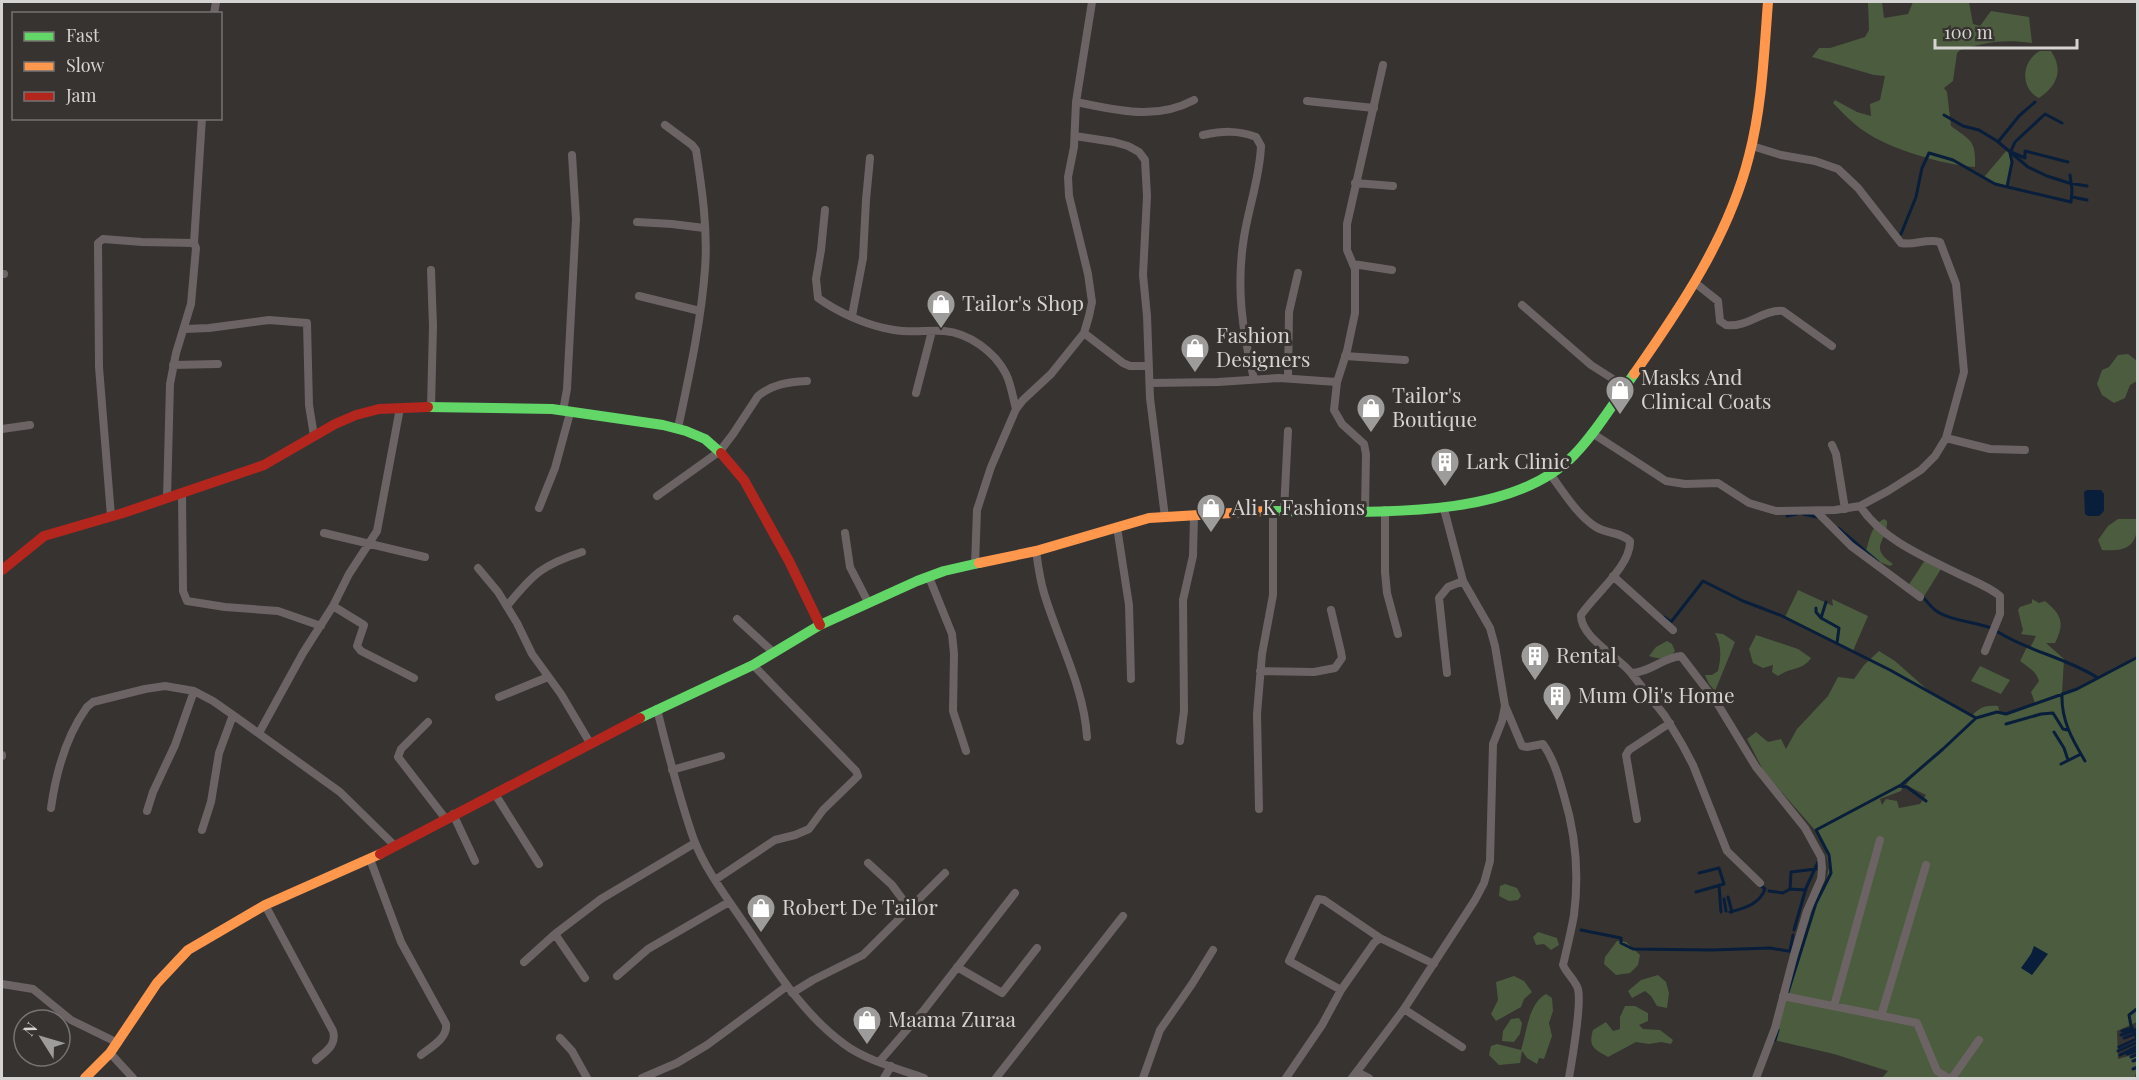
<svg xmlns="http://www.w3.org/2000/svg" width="2139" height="1080" font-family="'Playfair Display',serif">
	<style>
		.green { fill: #4c5c3e; fill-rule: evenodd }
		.water { fill: #091e3a }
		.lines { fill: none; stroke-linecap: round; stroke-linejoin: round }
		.stream { stroke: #091e3a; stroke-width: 3 }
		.street { stroke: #6c6365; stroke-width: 8 }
		.fast { stroke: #63d668; stroke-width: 10 }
		.slow { stroke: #ff974d; stroke-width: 10 }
		.jam { stroke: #b3261e; stroke-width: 10 }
		.labels { text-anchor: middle; stroke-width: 6; stroke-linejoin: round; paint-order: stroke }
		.poi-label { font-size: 21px; fill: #d6d4d2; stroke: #373330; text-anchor: start }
	</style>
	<rect width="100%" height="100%" fill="#363331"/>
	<path class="green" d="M1868 2H1882L1884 18 1908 14 1913 2H1969L1973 24 1980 26 1991 11 2029 17 2032 43C2004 39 1987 42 1960 50L1957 53 1953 81 1944 88 1947 92 1951 126C1971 141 1976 140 1975 167 1944 165 1889 149 1864 131 1852 123 1843 113 1833 103L1835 100 1857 112 1871 116 1870 104 1880 100 1885 76 1874 75 1812 57 1819 48H1830L1865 37 1869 30Z
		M2040 51H2051C2064 70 2057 86 2039 98 2020 89 2021 61 2040 51Z
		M2007 150C2016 160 2010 175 2007 187L1995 184 1984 177Z
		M2128 354 2137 361V381L2130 385 2125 398 2114 403 2102 395 2097 384 2102 370 2109 367 2118 355Z
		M1884 519 1887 521C1888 542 1867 546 1893 564L1890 566 1864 556C1870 542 1869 527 1884 519Z
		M2118 519H2137C2139 546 2126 552 2102 550L2098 540 2108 526Z
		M1925 560 1941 569 1923 598 1908 586Z
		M1798 590 1833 606 1832 599 1868 616 1853 651 1785 617Z
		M2032 599 2039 603 2045 601C2062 615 2065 623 2055 643H2046L2064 659 2062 693 2077 689 2137 657V1022L2117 1031 2118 1059 2135 1054 2138 1060 2135 1078H1882L1888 1071 1834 1054 1774 1040 1783 1003 1808 920 1815 902 1826 881 1829 867 1826 852 1814 829 1764 772 1747 739 1756 732 1768 742 1781 739 1786 749 1797 729 1828 696 1838 677 1854 679 1864 665 1879 651 1895 661 1930 692 1972 716C1979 707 1986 705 1998 706L2000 713 2006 714 2035 703 2031 692 2039 681C2036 671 2028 667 2020 661L2027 647 2030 648 2036 636 2021 634 2023 630 2018 610 2020 607 2032 603ZM1913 775 1906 785 1926 795 1920 804 1899 808 1897 801 1886 799 1882 805 1880 799 1901 791 1906 779Z
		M1715 633 1723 634 1735 642 1715 691 1709 684 1705 675H1712L1718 671C1721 658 1722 645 1715 633Z
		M1756 635 1798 649 1811 658C1804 670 1791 667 1778 676L1772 672 1773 665 1763 668 1753 663 1749 649Z
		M1667 641 1672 644 1675 651C1668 661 1659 659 1649 656L1656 647Z
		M1980 666 2010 680 2001 694 1971 681Z
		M1505 884 1517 888 1521 896 1518 900 1509 901 1499 896 1500 886Z
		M1538 932 1557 938 1559 945 1551 950 1544 944 1536 945 1533 937Z
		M1617 941 1626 942 1640 955 1638 965 1630 973 1616 975 1604 964 1605 957Z
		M1658 975 1666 982 1669 993 1667 1008 1657 1006 1651 996 1645 991 1632 998 1628 991 1641 980Z
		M1514 976 1524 981 1532 992 1524 999 1521 1007 1496 1021 1491 1014 1498 1000 1496 982Z
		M1546 994 1552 998 1553 1011 1549 1023 1552 1036 1544 1059 1539 1058 1537 1064 1527 1058 1522 1051 1520 1063 1499 1065 1489 1055 1491 1046 1497 1044 1521 1050C1527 1032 1528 1004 1546 994Z
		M1625 1006H1635L1648 1013V1021L1639 1025 1643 1029 1660 1030 1673 1040 1671 1044 1661 1042 1649 1044 1636 1042 1608 1057C1594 1049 1588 1047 1593 1030L1606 1022 1613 1031 1620 1029V1017Z
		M1519 1018 1522 1023 1520 1034 1514 1042 1502 1041 1503 1031 1511 1019Z"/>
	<path class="water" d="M2087 490H2101L2104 494V511L2099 516H2088L2085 514 2084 492Z
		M2034 946 2048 954 2032 975 2021 968 2031 954Z"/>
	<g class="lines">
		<path class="stream" d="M1944 115 1963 126 1979 130 1997 141 2028 167 2047 176 2069 183 2087 186
			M1998 142 2019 116 2035 102
			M2011 152 2025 158V151L2068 162
			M2007 187 2012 162 2010 153 2015 142 2045 114 2062 123
			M2072 197 2087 200
			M1901 234 1916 197 1922 168 1929 153 1953 160 1995 184 2071 202 2072 190 2070 175
			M1803 514 1817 517
			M1787 516 1797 514
			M1838 528 1878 562
			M1921 595C1926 600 1930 606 1935 610 1948 620 1974 622 1991 628
			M1826 602 1821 618 1839 628 1837 643
			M1816 608V612L1821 618
			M1664 617 1671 622 1703 581 1743 601 1780 615 1890 670 1976 718
			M1998 632C2030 652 2067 658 2098 678
			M2062 694C2061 720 2072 739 2085 761
			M2006 724 2041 714 2053 713 2063 729 2068 730
			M2054 732 2064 748 2068 760
			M2061 764 2081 754
			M1900 786 1943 749 1976 718 1997 712 2006 714 2077 689 2138 657
			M1719 885 1721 912
			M1790 889 1791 872 1816 869
			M1769 891 1783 893 1790 889 1806 890
			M1696 892 1724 884 1719 868 1699 873
			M1728 897 1732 912
			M1724 899 1726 911
			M1730 912C1744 908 1759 905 1765 889L1759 884
			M1581 930 1621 938V943L1633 949 1712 950 1770 948 1794 952
			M1794 930 1806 888 1818 862
			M1790 951 1793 935
			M1788 992 1816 903 1831 873 1829 855 1816 830 1899 786 1907 787 1926 801
			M2138 1008 2129 1015 2131 1026 2138 1040
			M2122 1031 2132 1028
			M2121 1035 2138 1029
			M2124 1038 2138 1033
			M1775 1040 1778 1030
			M2119 1047 2138 1038
			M2118 1051 2138 1042
			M2127 1054 2138 1050
			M2120 1055 2138 1046
			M2131 1057 2138 1054
			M2133 1061 2138 1059
			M2133 1069 2138 1067"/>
		<path class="street" d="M214 14 216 2
			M1307 101 1374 108
			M1076 102C1117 110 1155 121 1194 100
			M665 125 692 145 696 150C702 189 708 230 705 269 701 323 689 376 678 428
			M1203 135C1223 131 1237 130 1256 137L1261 146C1260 176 1249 206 1244 237 1236 287 1242 330 1254 379
			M1075 136 1114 142 1128 146 1139 152 1145 160 1147 196 1143 275 1147 316 1150 398 1165 517
			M1355 183 1393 186
			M825 210 821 250 816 279 818 298C839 313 868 326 894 330 910 333 928 330 944 331 969 333 995 352 1006 374 1011 384 1013 398 1016 409
			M637 222 672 224 704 228
			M1353 264 1392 270
			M2 274H4
			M1694 282 1718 301 1720 321 1726 325C1748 328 1763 309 1783 311L1832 346
			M639 296 700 311
			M1522 305 1591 365 1624 386
			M852 316 863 258 866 200 870 158
			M185 329 209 328 269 320 307 323 309 405 314 436
			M1084 333 1123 363 1130 366H1148
			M1345 356 1405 360
			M173 365 218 364
			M1288 378 1289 312 1298 273
			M1150 383 1218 382 1279 378 1337 382
			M916 393 932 331
			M431 407 433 326 431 270
			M563 411 567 389 576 219 572 155
			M2 429 30 425
			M1592 433 1666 481 1685 484 1718 483 1749 503 1776 511 1835 510 1860 506 1888 491 1921 470 1935 456 1946 438 1964 372 1956 284 1940 242C1926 238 1914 246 1901 243L1858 188 1838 169 1815 161 1781 155 1752 146
			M1946 438 1990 449 2025 450
			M1832 445 1836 454 1845 509
			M1550 474C1563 491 1577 515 1596 527 1607 534 1621 532 1630 541 1631 566 1594 595 1581 615 1580 637 1620 658 1631 673 1649 673 1664 657 1681 656L1717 703 1756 767 1805 828 1821 857 1822 868 1821 879 1807 911 1794 955 1775 1028 1756 1078
			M182 493 183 591 187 601 225 607 278 611 321 626
			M657 496 720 451 733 434 758 396C773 384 788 382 807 381
			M167 498 170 384 176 353 191 304 196 248 194 243 202 118
			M1860 506C1883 541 1927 558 1963 576 1976 582 1989 587 2000 596V614L1985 651
			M539 508 555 468 570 413
			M1365 510 1366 454 1364 444 1342 424 1334 410 1337 382 1347 351 1355 313V269L1347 250V224L1383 65
			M1385 510V572L1387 593 1398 634
			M1284 511 1288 431
			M1816 511 1851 546 1920 597
			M111 516 99 367 98 243 103 239 142 242 194 243
			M1117 527 1129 605 1131 679
			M324 533 425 557
			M845 533 850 567 868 602
			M1036 551C1038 565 1040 580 1044 593 1058 640 1084 687 1087 737
			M975 565 977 510 991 467 1016 409 1023 400 1051 374 1084 333 1089 316 1092 302 1088 274 1069 196 1068 177 1074 147 1076 102 1092 2
			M478 568 498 592 517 623 532 654 561 694 590 743
			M1613 576 1673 630
			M929 577 952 634 954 654 953 711 966 751
			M333 606 364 625 357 646 361 651 414 678
			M507 606C533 574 542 565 582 552
			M737 619 773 652
			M1260 671 1314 672 1335 668 1342 658 1341 652 1331 610
			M1447 673 1439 598 1448 587 1463 581
			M1631 673 1665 716 1683 746 1693 765 1727 851 1760 883
			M499 697 548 677
			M1506 708 1522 746 1527 747 1543 744C1554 760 1559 778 1564 796 1576 835 1579 875 1574 915 1571 932 1567 948 1563 965 1567 974 1575 980 1578 989 1582 1006 1572 1059 1569 1078
			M657 709C668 753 679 798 694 840 706 871 728 899 746 926 775 969 802 1013 844 1044 865 1060 899 1069 924 1078
			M428 722 401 749 398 757 445 818
			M259 733 303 653 333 606 349 574 377 531 400 408
			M1180 741 1184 711 1183 600 1193 556 1194 515
			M2 755V756
			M672 770 721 756
			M495 794 539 864
			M51 808C56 772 66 736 87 707L93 702 145 689 165 686 194 691 213 701 233 715 340 792 395 846
			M1259 809 1257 714 1262 654 1273 595V511
			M147 811 153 792 175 745 194 691
			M453 814 475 861
			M1637 819 1626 755 1629 750 1670 723
			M202 830 211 802 219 753 233 715
			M370 859 401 942 446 1024C448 1038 431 1047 421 1055
			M868 863 892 885 909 908
			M715 880 775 840 795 835 809 829 823 810 858 776 856 771 753 665
			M265 905 333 1031C337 1045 326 1051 316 1060
			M555 934 585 978
			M524 962 555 934 601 899 695 843
			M957 967 1002 993 1037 948
			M617 976 648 949 729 902
			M2 984 33 989 71 1020 118 1043
			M1341 990 1289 961 1318 899 1324 900 1380 938 1434 964
			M792 993 813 980 863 955 945 873
			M1783 996 1917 1023 1937 1071 1948 1078
			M1834 1006 1880 840
			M1404 1009 1462 1047
			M1881 1016 1926 865
			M560 1038 572 1051 587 1078
			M110 1053 133 1078
			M879 1062 924 1010 1015 893
			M1357 1072 1369 1078
			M642 1078 677 1063 707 1045 787 986
			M884 1078 891 1066
			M996 1078 1123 916
			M1143 1078 1160 1030 1192 984 1213 950
			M1286 1078 1322 1025 1341 990 1374 943 1380 938
			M1352 1078 1404 1009 1475 900 1484 883 1490 861 1493 744 1502 721 1505 706 1495 646 1490 628 1463 581 1444 509
			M1952 1078 1979 1040"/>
		<path class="fast" d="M428 407 552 409 663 425 686 431 705 439 721 453
			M1265 511C1355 510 1507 525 1574 455 1597 431 1615 401 1634 374
			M640 718 753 665 820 625 917 581 944 571 979 563"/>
		<path class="slow" d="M1634 374C1681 307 1729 236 1749 156 1762 107 1764 53 1768 2
			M979 563 1036 551 1149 518 1265 511
			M85 1078 110 1053 157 983 188 950 265 905 380 854"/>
		<path class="jam" d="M721 453 744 480 789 561 820 625
			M2 570 44 536 123 513 264 465 335 424 356 415 379 409 428 407
			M380 854 640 718"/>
	</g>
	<defs>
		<g id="shop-pin" transform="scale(1.5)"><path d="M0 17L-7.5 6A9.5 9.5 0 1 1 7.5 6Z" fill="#9e9c9a" stroke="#373330"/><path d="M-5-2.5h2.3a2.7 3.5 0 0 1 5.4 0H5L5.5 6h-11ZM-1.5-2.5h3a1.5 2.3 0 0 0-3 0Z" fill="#fff"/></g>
		<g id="building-pin" transform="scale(1.5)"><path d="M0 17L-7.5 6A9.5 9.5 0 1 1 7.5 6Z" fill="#9e9c9a" stroke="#373330"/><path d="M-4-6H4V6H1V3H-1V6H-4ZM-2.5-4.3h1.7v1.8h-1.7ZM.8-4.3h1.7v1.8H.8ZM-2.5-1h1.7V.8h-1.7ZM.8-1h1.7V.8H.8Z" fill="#fff"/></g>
	</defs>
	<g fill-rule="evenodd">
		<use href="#shop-pin" x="941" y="304"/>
		<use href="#shop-pin" x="1195" y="348"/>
		<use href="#shop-pin" x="1620" y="390"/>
		<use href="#shop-pin" x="1371" y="408"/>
		<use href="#building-pin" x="1445" y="462"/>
		<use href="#shop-pin" x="1211" y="508"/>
		<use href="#building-pin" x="1535" y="656"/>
		<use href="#building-pin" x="1557" y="696"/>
		<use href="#shop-pin" x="761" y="908"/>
		<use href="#shop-pin" x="867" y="1020"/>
	</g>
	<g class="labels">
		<g class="poi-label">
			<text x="962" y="311">Tailor's Shop</text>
			<text x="1216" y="343">Fashion<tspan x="1216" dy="24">Designers</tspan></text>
			<text x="1641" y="385">Masks And<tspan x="1641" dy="24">Clinical Coats</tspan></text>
			<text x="1392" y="403">Tailor's<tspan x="1392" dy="24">Boutique</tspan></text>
			<text x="1466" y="469">Lark Clinic</text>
			<text x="1232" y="515">Ali K Fashions</text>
			<text x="1556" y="663">Rental</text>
			<text x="1578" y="703">Mum Oli's Home</text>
			<text x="782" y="915">Robert De Tailor</text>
			<text x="888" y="1027">Maama Zuraa</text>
		</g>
	</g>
	<rect width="2139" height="1080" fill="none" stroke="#d6d4d2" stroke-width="6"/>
	<rect x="12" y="12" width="210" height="108" fill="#373330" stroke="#777371" stroke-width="1.5"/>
	<rect x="24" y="32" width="30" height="9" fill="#63d668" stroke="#777371" stroke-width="1.5"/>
	<text x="66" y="42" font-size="18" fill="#d6d4d2">Fast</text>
	<rect x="24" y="62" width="30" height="9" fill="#ff974d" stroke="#777371" stroke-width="1.5"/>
	<text x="66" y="72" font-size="18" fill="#d6d4d2">Slow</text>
	<rect x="24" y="92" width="30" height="9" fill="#b3261e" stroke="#777371" stroke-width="1.5"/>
	<text x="66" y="102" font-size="18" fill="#d6d4d2">Jam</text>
	<g transform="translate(42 1038) rotate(307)"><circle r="28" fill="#373330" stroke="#777371" stroke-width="1.5"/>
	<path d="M0-4.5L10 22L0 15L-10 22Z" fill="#9e9c9a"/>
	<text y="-9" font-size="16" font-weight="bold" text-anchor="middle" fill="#d6d4d2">N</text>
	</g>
	<path d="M1935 39v9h142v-9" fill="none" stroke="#d6d4d2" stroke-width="3"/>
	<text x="1944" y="39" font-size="18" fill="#d6d4d2" stroke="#373330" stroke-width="4.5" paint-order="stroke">100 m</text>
</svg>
